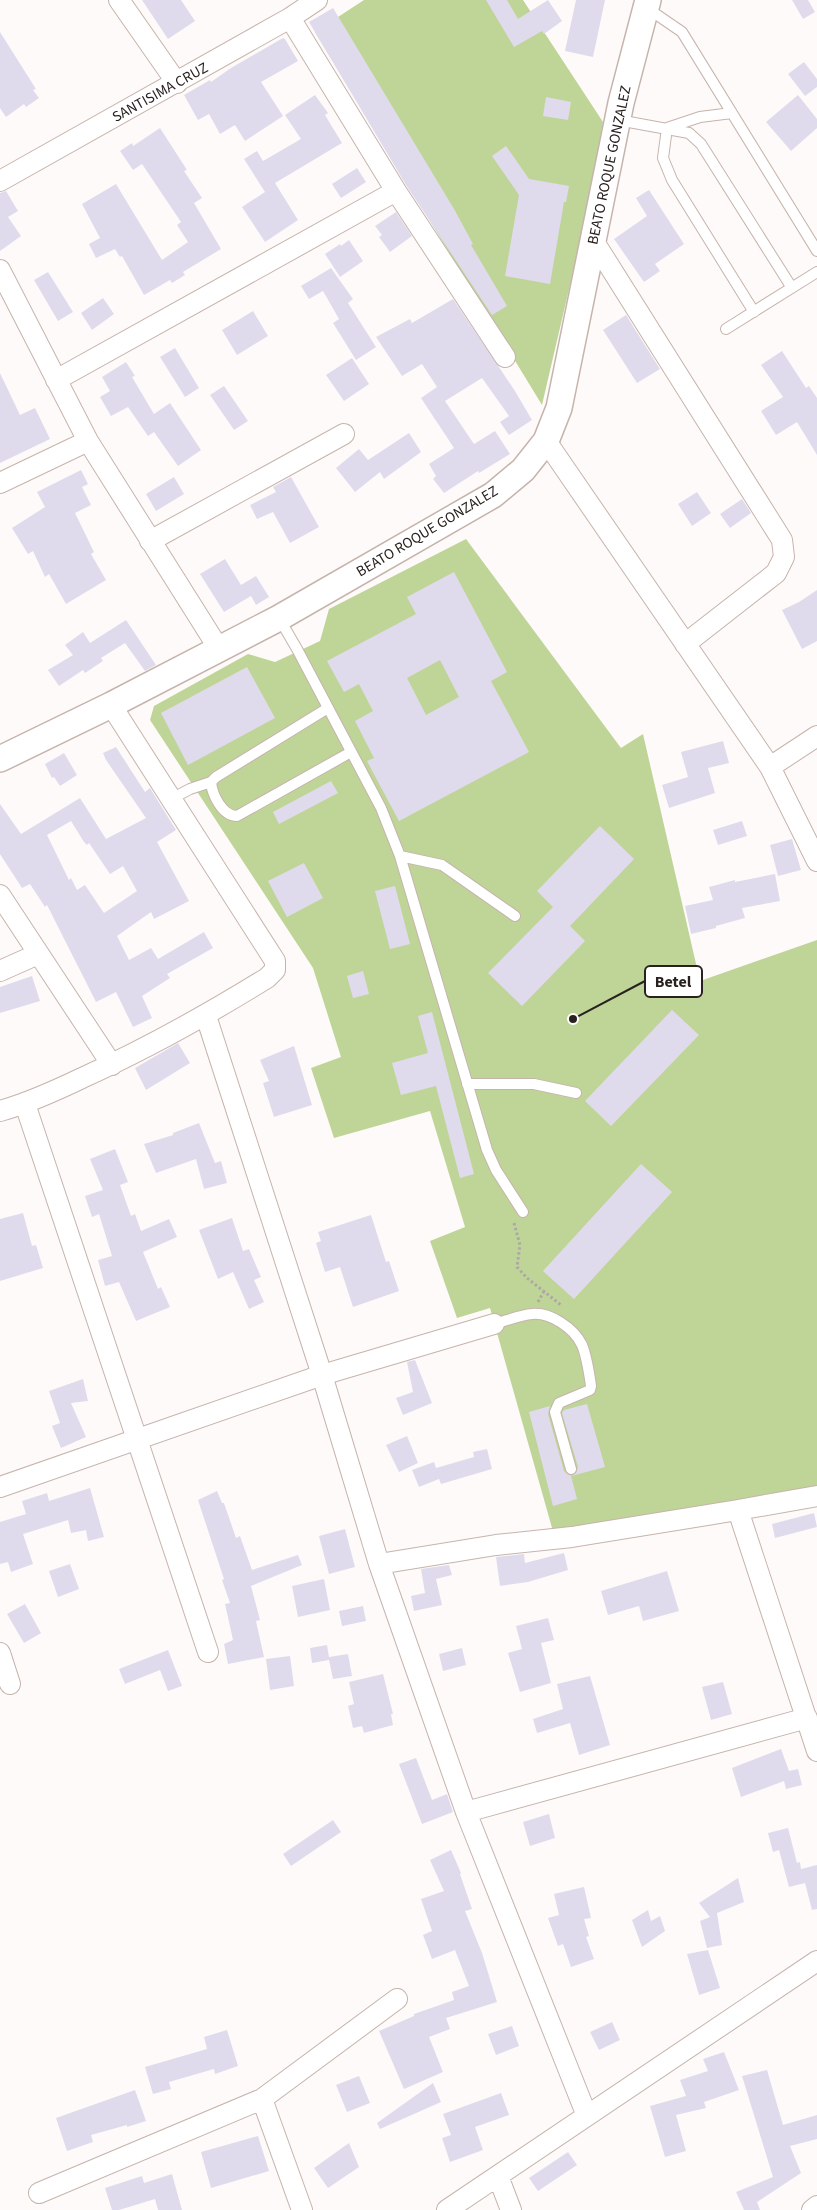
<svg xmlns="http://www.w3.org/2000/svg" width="817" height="2210" font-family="'Source Sans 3',sans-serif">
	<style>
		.green { fill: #bfd598 }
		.building { fill: #e0dbec; fill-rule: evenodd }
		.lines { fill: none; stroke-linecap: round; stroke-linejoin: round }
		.service-casing { stroke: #c6b4ac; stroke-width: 12 }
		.minor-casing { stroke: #c6b4ac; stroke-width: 22 }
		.tertiary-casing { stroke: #c6b4ac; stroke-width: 28 }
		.path { stroke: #ada8a6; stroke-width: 3; stroke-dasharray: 2.5 2.5; stroke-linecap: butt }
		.service { stroke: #fff; stroke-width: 10 }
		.minor { stroke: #fff; stroke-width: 20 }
		.tertiary { stroke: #fff; stroke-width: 25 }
		.labels { text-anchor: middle; stroke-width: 4; stroke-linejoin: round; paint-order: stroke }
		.street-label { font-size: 15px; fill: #28211e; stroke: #fff }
		.leader { fill: none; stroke: #28211e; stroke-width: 2 }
		.callout-dot { fill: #28211e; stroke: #fff; stroke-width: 2 }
		.callout { fill: #fff; stroke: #28211e; stroke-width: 2 }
		.callout-label { font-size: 16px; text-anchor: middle; font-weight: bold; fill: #28211e }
	</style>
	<rect width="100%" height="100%" fill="#fefaf9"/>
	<path class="green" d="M364 0H523L603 122 587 212 542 405 315 32Z
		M466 539 621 748 643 734 700 981 817 940V1486L554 1535 490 1308 457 1318 430 1241 465 1227 430 1111 334 1138 311 1068 341 1057 313 968 150 720 154 706 248 654 275 662 320 641 329 609Z"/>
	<path class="building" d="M142 0H181L195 21 168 39Z
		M486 0H507L518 19 548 0 562 21 544 34 542 31 514 47Z
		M576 0H605L593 57 565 51Z
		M792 0H808L815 12 803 19Z
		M333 8 454 209 473 244 471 245 507 306 492 315 406 185 309 22Z
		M0 32 36 89 33 90 39 98 26 107 24 104 6 117 0 108Z
		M283 38 285 39 298 61 261 82 283 116 245 141 235 125 220 134 209 114 198 120 184 95 210 80 211 82 231 68Z
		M804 62 817 79V87L805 96 788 74Z
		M315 95 328 113 325 115 342 143 275 183 298 220 265 242 242 207 265 192 244 159 257 151 263 161 301 139 285 115Z
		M798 95 817 119V128L791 151 766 122Z
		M546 97 571 102 568 120 543 116Z
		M160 128 187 170 184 171 202 198 194 203 221 249 183 272 185 275 172 283 170 280 144 295 122 256 120 257 115 249 96 258 89 244 100 238 82 204 116 184 162 260 188 242 177 225 181 222 142 164 133 170 120 151 132 143 133 146Z
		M506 146 529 179 569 186 566 202H564L550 284 505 276 519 195 492 156Z
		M357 168 366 182 341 198 332 184Z
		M649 190 684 244 655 264 660 271 644 282 614 239 647 216 636 198Z
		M6 191 18 211 8 217 21 236 0 251V193Z
		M396 212 412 236 390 252 379 237 382 235 375 226Z
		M349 240 363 261 340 277 325 254 340 244 341 246Z
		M331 268 353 299 348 303 376 347 356 360 333 323 339 319 323 291 309 299 301 286Z
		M48 272 73 312 58 321 34 280Z
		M103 298 114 314 92 330 81 313Z
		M453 299 515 391 532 420 509 435 500 422 509 416 482 378 445 401 474 444 495 431 510 454 479 473 478 471 444 493 433 479 436 476 429 464 454 448 421 398 437 387 422 364 402 376 376 337 410 319 412 323Z
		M253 311 268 336 237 355 222 330Z
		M626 315 660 369 637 383 603 330Z
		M175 348 199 388 185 397 160 357Z
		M782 351 806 388 809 386 817 398V455L797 422 776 435 761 411 783 397 761 365Z
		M352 358 369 384 344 401 326 375Z
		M126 362 135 376 132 377 154 414 170 403 201 450 178 466 154 432 148 436 128 407 111 416 100 397 110 391 102 377Z
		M0 373 20 415 35 408 50 439 0 463Z
		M224 386 248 421 234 430 210 395Z
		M409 433 421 452 384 479 380 472 355 492 336 468 359 449 368 460Z
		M81 470 88 484 82 487 91 505 75 513 94 552 91 554 106 580 66 604 49 574 45 577 33 551 28 554 12 528 45 507 37 492Z
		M174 477 184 494 156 511 146 494Z
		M291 477 319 527 290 543 273 512 257 519 250 505 276 492 273 487Z
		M697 492 711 513 692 526 678 504Z
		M742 499 751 513 730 528 720 514Z
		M225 559 241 585 256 576 269 597 256 605 251 596 224 612 200 574Z
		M454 572 507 672 491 681 529 752 399 821 367 761 374 758 355 721 373 711 359 684 344 692 327 661 416 614 407 597ZM440 660 459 697 426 715 407 678Z
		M817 590V641L802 649 782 610 799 602Z
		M126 620 156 665 145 671 125 643 101 658 103 661 85 673 83 670 59 686 48 670 73 655 65 645 83 632 90 643Z
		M247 667 275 718 188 765 161 713Z
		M723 741 729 763 708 768 715 793 669 808 662 785 688 777 681 752Z
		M116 747 145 792 150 788 176 830 157 842 189 901 154 919 151 912 117 936 129 960 151 948 158 959 204 932 213 948 167 974 170 978 142 996 152 1018 133 1027 116 992 96 1002 47 905 45 907 30 884 22 888 0 854V804L21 834 80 798 106 839 146 818 106 760 103 753ZM71 821 84 842 87 845 89 843 110 874 123 866 137 891 104 913 85 885 77 890 71 878 69 880 47 835Z
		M64 753 77 775 60 786 54 777 52 778 45 764Z
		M331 781 338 793 279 824 273 812Z
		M742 821 747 836 718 845 713 830Z
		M600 826 634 859 570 926 585 941 522 1006 488 973 553 907 537 891Z
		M792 839 801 870 778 876 770 845Z
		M304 863 323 898 287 917 268 881Z
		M775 874 780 901 742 908 745 918 716 926V928L691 934 685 906 713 900 709 887 735 880V882Z
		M395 886 410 944 390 949 375 891Z
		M363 971 369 994 353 998 347 976Z
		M32 976 40 1001 0 1013V987Z
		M672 1010 699 1035 611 1126 585 1101Z
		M432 1012 474 1174 460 1178 436 1086 401 1095 392 1063 428 1053 418 1016Z
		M178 1043 190 1063 146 1090 135 1068Z
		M294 1046 312 1105 274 1117 263 1083 269 1081 260 1060Z
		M199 1123 215 1163 221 1161 227 1183 204 1189 196 1159 156 1173 144 1144 173 1135V1133Z
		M115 1149 128 1182 120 1185 131 1216 135 1214 141 1231 169 1219 177 1237 143 1252 158 1289 161 1287 170 1307 136 1321 119 1282 105 1286 98 1260 112 1256 99 1214 92 1217 85 1196 103 1190 90 1159Z
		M641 1164 672 1192 574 1299 543 1271Z
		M23 1213 32 1246 36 1245 43 1268 0 1281V1219Z
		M371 1215 386 1262 389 1261 399 1291 353 1307 340 1267 325 1272 316 1243 321 1241 318 1232Z
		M232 1218 243 1251 249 1249 261 1277 254 1280 264 1302 249 1309 233 1272 218 1279 199 1230Z
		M415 1360 432 1403 403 1415 396 1398 413 1392 407 1362Z
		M83 1379 88 1401 71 1403 86 1437 61 1448 52 1426 60 1423 49 1391Z
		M587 1404 605 1467 571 1476 577 1499 553 1506 529 1412 550 1406 548 1414 564 1471 567 1474 572 1476 576 1473 578 1467 562 1413 564 1410Z
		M407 1436 418 1463 399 1472 386 1445Z
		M487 1449 492 1469 441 1484 439 1479 419 1487 412 1470 434 1462 436 1468 474 1457 473 1452Z
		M90 1488 104 1537 88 1541 86 1530 71 1533 68 1520 23 1534 33 1564 11 1572 8 1562 0 1564V1522L26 1514 22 1501 47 1493 49 1501Z
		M217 1491 222 1503H224L236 1538 240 1536 252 1570 298 1555 302 1565 251 1586 260 1620 256 1621 264 1657 228 1664 224 1644 233 1640 225 1604 230 1603 222 1580 224 1579 198 1500Z
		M814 1513 817 1527 775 1538 772 1524Z
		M345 1529 355 1567 329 1574 319 1536Z
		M564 1553 568 1570 528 1582 500 1586 496 1557 524 1554 525 1563Z
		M70 1564 79 1589 58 1597 49 1571Z
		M449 1565 452 1575 436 1579 442 1605 414 1611 411 1596 425 1593 421 1569Z
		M667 1571 679 1611 643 1621 639 1606 608 1615 601 1591Z
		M324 1579 330 1610 298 1617 292 1586Z
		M25 1604 41 1633 24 1643 7 1614Z
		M363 1606 366 1621 342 1626 339 1611Z
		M548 1618 554 1640 541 1643 551 1683 520 1692 508 1653 522 1649 516 1626Z
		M327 1645 329 1657 348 1654 352 1676 333 1679 329 1660 312 1663 310 1648Z
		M462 1648 466 1665 443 1671 439 1654Z
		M168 1650 182 1686 168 1691 160 1670 125 1684 119 1669Z
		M290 1656 294 1686 270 1690 266 1659Z
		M383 1674 393 1714H391L393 1725 364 1733 362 1726 353 1728 348 1706 354 1704 349 1682Z
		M590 1676 610 1745 579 1755 570 1723 537 1733 533 1719 563 1709 557 1684Z
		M723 1682 732 1714 711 1720 702 1687Z
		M781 1749 789 1771 798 1769 802 1785 786 1789 784 1781 741 1797 732 1768Z
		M416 1758 432 1800 447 1794 453 1812 422 1824 399 1764Z
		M549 1814 555 1838 530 1846 523 1822Z
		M333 1820 341 1832 291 1866 283 1854Z
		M788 1828 797 1863 800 1862 801 1869 817 1865V1909L812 1910 805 1883 789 1887 779 1850 773 1852 768 1833Z
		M451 1850 461 1873 460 1874 472 1909 465 1911 482 1953 497 2002 446 2018 450 2029 429 2037 443 2072 404 2089 379 2031 414 2016V2014L454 2000 452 1992 469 1986 455 1950 432 1959 423 1935 432 1931 421 1899 444 1891 430 1860Z
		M738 1878 744 1902 717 1913 722 1945 707 1948 700 1921 710 1917 699 1903Z
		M584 1887 591 1918 584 1919 589 1936 586 1937 594 1959 571 1967 563 1944 558 1946 548 1918 559 1915 554 1894Z
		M648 1910 651 1921 660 1916 665 1931 642 1947 632 1920Z
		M708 1950 720 1988 699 1995 687 1954Z
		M612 2022 620 2040 599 2050 590 2032Z
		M512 2026 519 2046 496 2055 488 2034Z
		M227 2030 238 2066 215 2074 214 2069 169 2082 171 2089 153 2094 145 2067 207 2049 204 2037Z
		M724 2052 739 2090 704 2102 706 2108 676 2115 686 2151 665 2157 650 2106 686 2096 680 2080 708 2071 703 2059Z
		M767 2070 783 2125 817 2115V2139L790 2146 801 2173 757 2202 760 2210H744L736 2192 773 2177 742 2076Z
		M359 2076 370 2103 347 2112 336 2085Z
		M433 2083 441 2102 380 2129 377 2123Z
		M135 2090 146 2121 127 2127V2125L91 2135 93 2142 67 2151 56 2118Z
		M501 2093 509 2115 475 2127 483 2150 450 2162 442 2138 451 2135 443 2114Z
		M258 2136 269 2171 211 2188 201 2152Z
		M349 2143 359 2167 328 2188 314 2168Z
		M568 2152 577 2165 538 2191 529 2178Z
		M172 2174 182 2210H158L155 2199 119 2210H112L105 2188 142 2176 144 2183Z"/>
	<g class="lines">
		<g class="service-casing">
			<path id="service" d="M647 8 682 32 817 251
				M732 113 700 117 667 128 663 158 672 180 754 312
				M618 120 689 133 701 144 792 288
				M726 329 817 272
				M279 618 297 649 381 808 400 856 487 1150 496 1170 523 1212
				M328 708 216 777 211 782C212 794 222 816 237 816L351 752
				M171 799 190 789 211 782
				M400 856 442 865 515 916
				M467 1084H534L576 1093
				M494 1324C506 1321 520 1315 532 1314 550 1312 574 1328 582 1345 587 1357 589 1372 591 1386L590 1390 559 1403 555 1412 571 1469"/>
		</g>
		<g class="minor-casing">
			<path id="minor" d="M119 0 177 83
				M290 18 396 191 505 357
				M0 181 290 18 317 0
				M593 240 782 540 784 557 776 573 685 644
				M0 270 88 441 219 649
				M56 380 396 191
				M546 441 770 767 817 861
				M0 483 88 441
				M150 541 344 434
				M770 767 817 736
				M0 895 112 1065
				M0 971 38 954
				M206 1016 322 1375 379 1564 466 1812 587 2116
				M25 1104 208 1652
				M0 1111C29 1103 55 1091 82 1078 146 1049 207 1015 267 978L275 970V961L111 705
				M0 1487 322 1375 494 1324
				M738 1510 817 1496
				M379 1564 496 1545 572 1537 738 1510 817 1751
				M0 1653 10 1684
				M466 1812 807 1718
				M498 2176 511 2210
				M39 2193 262 2099
				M302 2210 262 2099 397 1999
				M447 2210 817 1961
				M812 2210 817 2206"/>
		</g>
		<g class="tertiary-casing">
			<path id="tertiary" d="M0 759 111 705 279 618 493 495 523 470 546 441 559 408 621 103 648 0"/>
		</g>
		<path class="path" d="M514 1223 520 1245 517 1267 527 1278 561 1305
			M538 1302 544 1291"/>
		<use href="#service" class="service"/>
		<use href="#minor" class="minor"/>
		<use href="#tertiary" class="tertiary"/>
	</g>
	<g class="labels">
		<g class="street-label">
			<text transform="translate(160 92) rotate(-29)" y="5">SANTISIMA CRUZ</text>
			<text transform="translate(609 165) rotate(-78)" y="5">BEATO ROQUE GONZALEZ</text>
			<text transform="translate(427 531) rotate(-31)" y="5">BEATO ROQUE GONZALEZ</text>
		</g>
	</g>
	<path class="leader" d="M573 1019L645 981"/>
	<circle class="callout-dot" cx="573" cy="1019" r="5"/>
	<rect class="callout" x="645" y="966" width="57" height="31" rx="5"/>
	<g class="callout-label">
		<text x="673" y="987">Betel</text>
	</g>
</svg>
